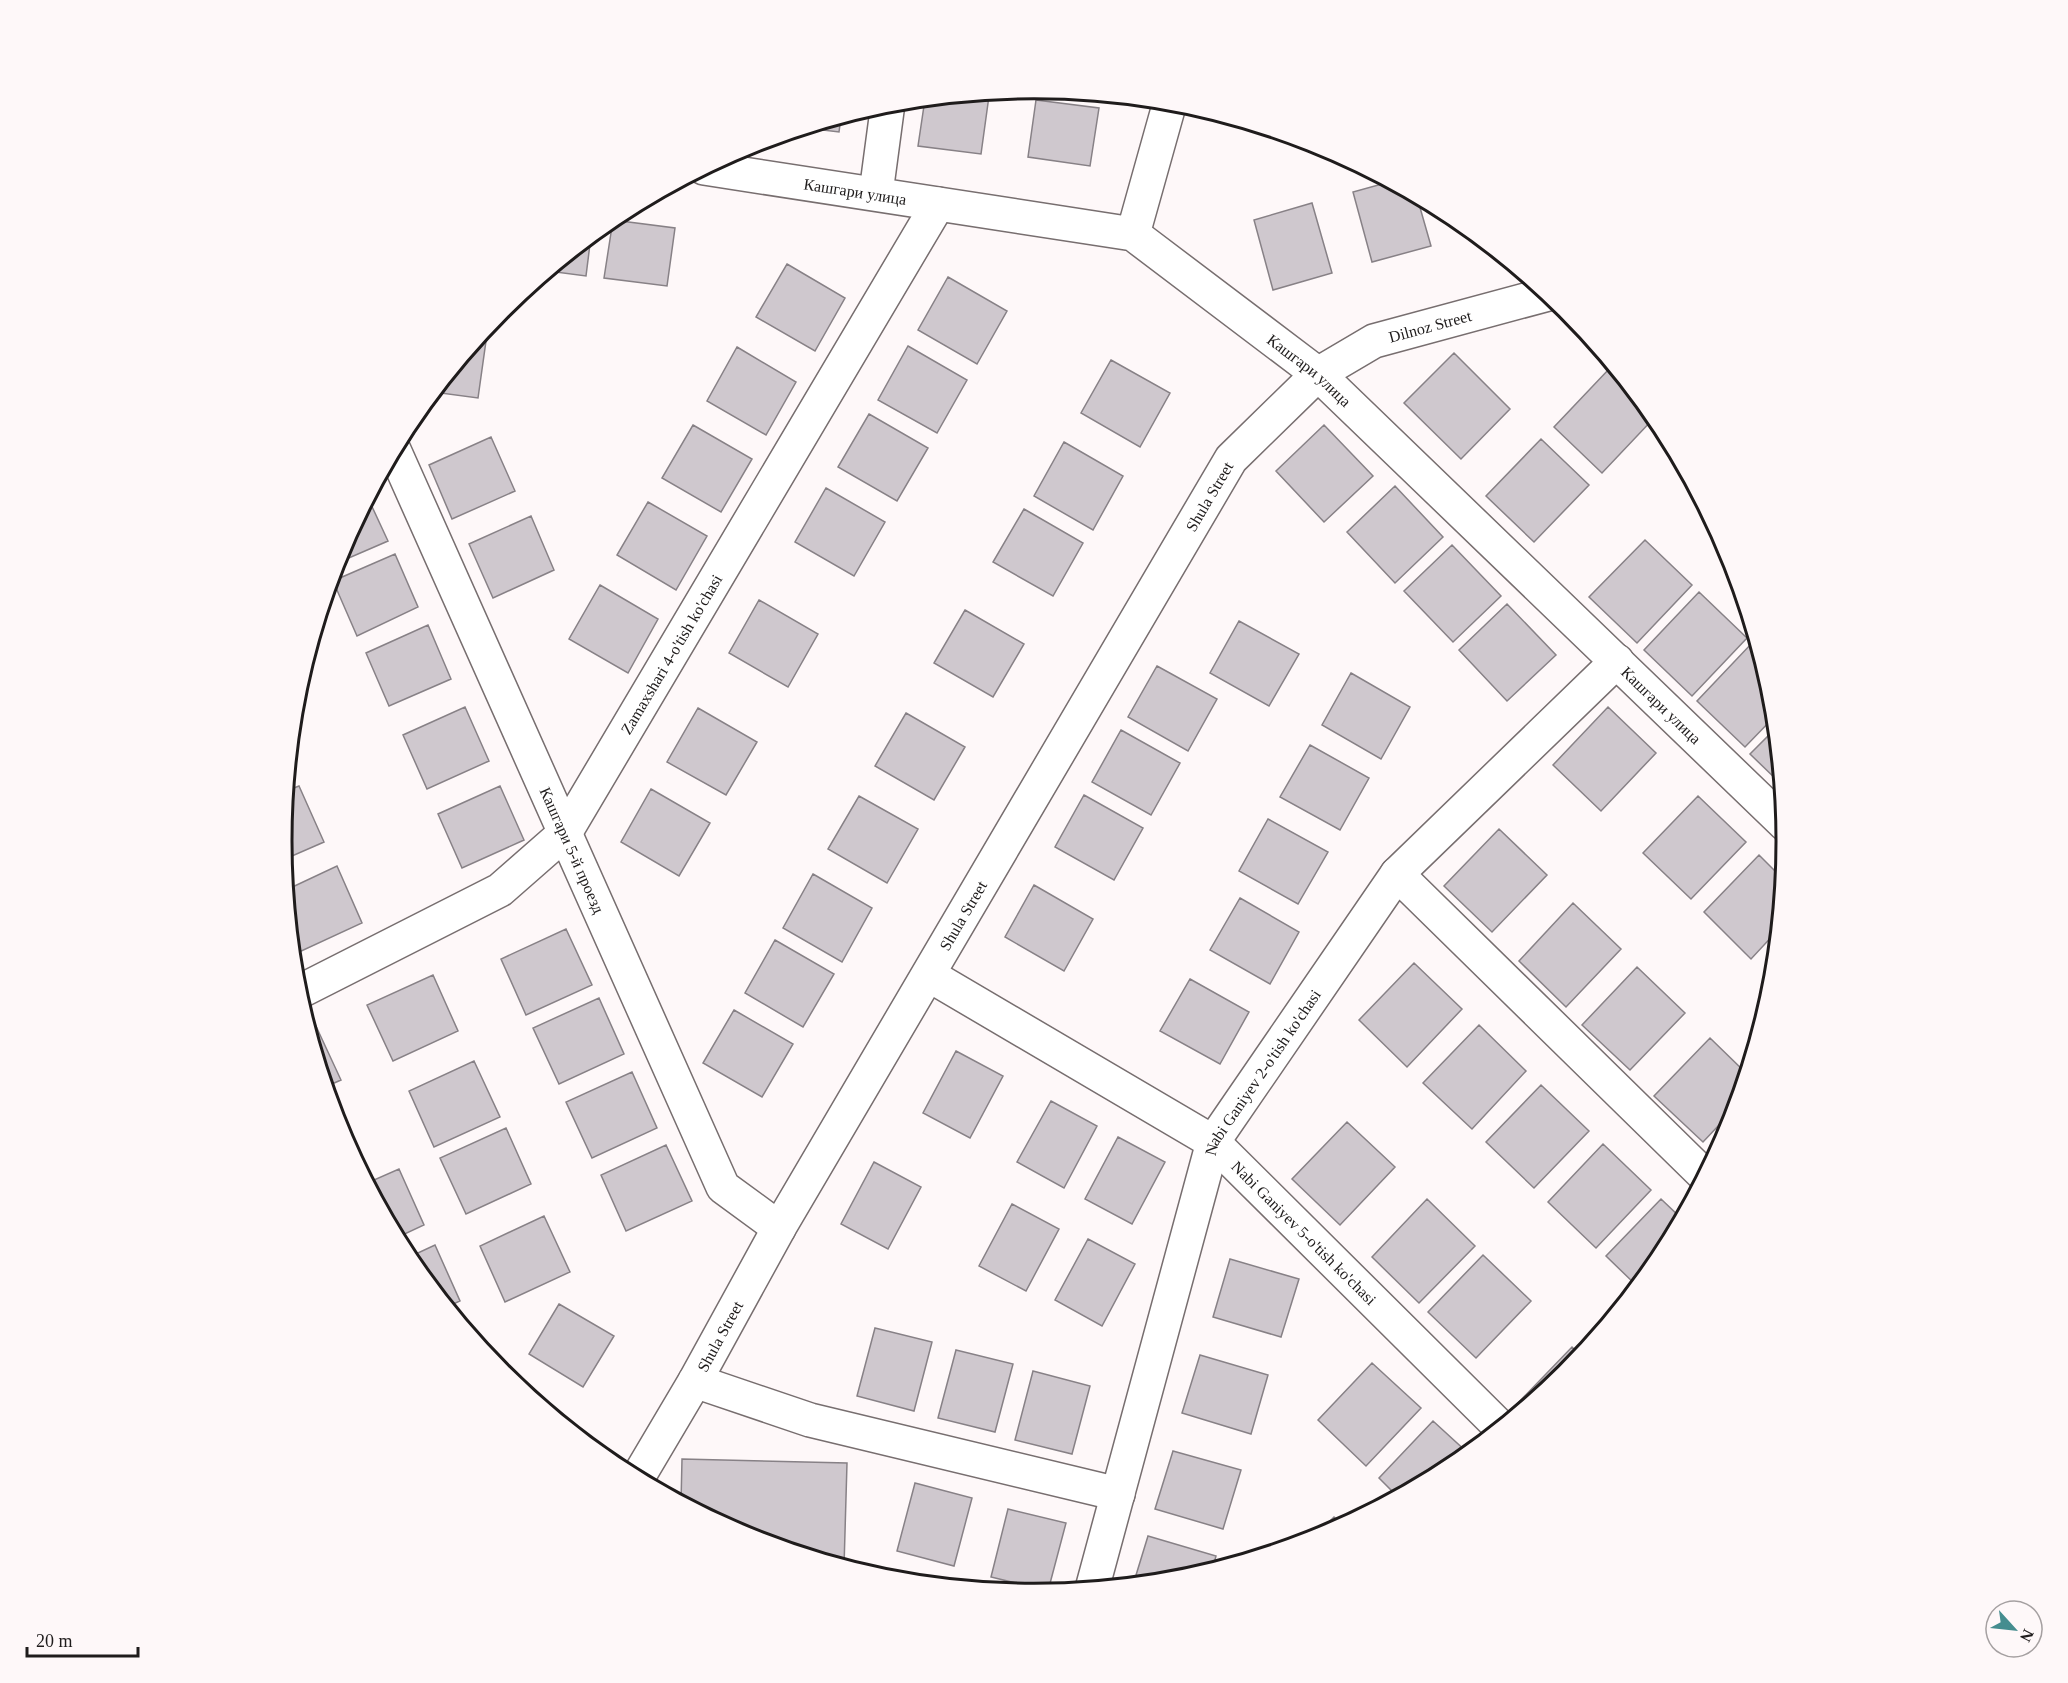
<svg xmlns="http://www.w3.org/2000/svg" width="2068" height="1683" font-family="Georgia,serif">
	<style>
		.building { fill: #cfc8ce; stroke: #878186; stroke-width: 1.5 }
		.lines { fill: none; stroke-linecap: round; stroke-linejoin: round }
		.street-casing { stroke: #776e6f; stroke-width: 36 }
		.secondary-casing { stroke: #776e6f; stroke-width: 36 }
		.street { stroke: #fff; stroke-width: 33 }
		.secondary { stroke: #fff; stroke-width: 33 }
		.labels { text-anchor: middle; stroke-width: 5; stroke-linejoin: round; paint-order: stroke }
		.street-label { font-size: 16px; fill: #1f1c1c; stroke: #fef8f9 }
		.rim { fill: none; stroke: #1f1c1c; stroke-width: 3 }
	</style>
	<rect width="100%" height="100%" fill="#fef8f9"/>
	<path class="building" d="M975 94 989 96 981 154 918 146 925 99Z
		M1036 100 1099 108 1090 166 1028 157Z
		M841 117 839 132 806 128Z
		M1389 182 1417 197 1431 246 1372 262 1353 192Z
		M1312 203 1332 273 1273 290 1254 220Z
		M613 220 675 228 667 286 604 278Z
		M591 236 586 276 548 271Z
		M787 264 845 298 815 351 756 317Z
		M948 277 1007 311 977 364 918 330Z
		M477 339 486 341 478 398 433 392Z
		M908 346 967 380 937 433 878 400Z
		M737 347 796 382 766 435 707 401Z
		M1454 353 1510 409 1461 459 1404 403Z
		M1111 360 1170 393 1140 447 1081 413Z
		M1609 369 1640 399 1655 417 1602 473 1554 427Z
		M869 414 928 448 897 501 838 467Z
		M693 425 752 459 721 512 662 478Z
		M1324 425 1373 476 1324 522 1276 471Z
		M491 437 515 491 452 519 429 465Z
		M1541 439 1589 485 1534 542 1486 496Z
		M1064 442 1123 476 1093 530 1034 496Z
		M1395 486 1443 537 1395 583 1347 532Z
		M826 488 885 522 854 576 795 542Z
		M368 498 388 541 335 564 338 553Z
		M648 502 707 536 676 590 617 555Z
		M1024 509 1083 543 1053 596 993 562Z
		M531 516 554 570 493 598 469 544Z
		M1645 540 1692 585 1637 643 1589 597Z
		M1452 545 1501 596 1453 642 1404 591Z
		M395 554 418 607 357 636 333 581Z
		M600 585 658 619 628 673 569 639Z
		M1699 592 1747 638 1692 696 1644 650Z
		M759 600 818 634 788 687 729 653Z
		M1507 604 1556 655 1507 701 1459 650Z
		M965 610 1024 644 993 697 934 663Z
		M1239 621 1299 654 1269 706 1210 673Z
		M428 625 451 679 389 706 366 653Z
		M1752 643 1759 650 1773 695 1775 716 1745 747 1697 701Z
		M1157 666 1217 699 1188 751 1128 717Z
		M1351 673 1410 707 1381 759 1322 725Z
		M465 707 489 761 427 789 403 735Z
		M1608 707 1656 753 1601 811 1553 765Z
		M698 708 757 742 726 795 667 762Z
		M906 713 965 747 934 800 875 766Z
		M1776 728 1781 784 1750 754Z
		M1121 730 1180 763 1151 815 1092 782Z
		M1310 745 1369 778 1340 830 1280 797Z
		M299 786 324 842 283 860 281 841 286 791Z
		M500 786 524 840 462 868 438 814Z
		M651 789 710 823 679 876 621 842Z
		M1084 795 1143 828 1114 880 1055 847Z
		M859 796 918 829 887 883 828 849Z
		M1698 796 1746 842 1691 899 1643 853Z
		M1268 819 1328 852 1298 904 1239 871Z
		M1499 829 1547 875 1492 932 1444 886Z
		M1759 855 1783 879 1778 930 1751 959 1704 912Z
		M337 866 362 923 297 953 291 939 286 890Z
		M813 874 872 908 842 962 783 928Z
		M1034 885 1093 919 1064 971 1005 937Z
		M1240 898 1299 932 1270 984 1210 950Z
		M1573 903 1621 949 1566 1007 1519 961Z
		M566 929 592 985 526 1015 501 959Z
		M775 940 834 974 803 1027 745 993Z
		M1414 963 1462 1009 1407 1067 1359 1020Z
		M1637 967 1685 1013 1630 1070 1582 1025Z
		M433 975 458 1031 393 1061 367 1005Z
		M1190 979 1249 1012 1220 1064 1160 1031Z
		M599 998 624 1054 559 1084 533 1028Z
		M734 1010 793 1044 762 1097 703 1063Z
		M315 1024 341 1080 325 1087 307 1028Z
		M1479 1025 1526 1071 1472 1129 1423 1083Z
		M1710 1038 1747 1074 1737 1106 1703 1142 1654 1096Z
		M956 1051 1003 1076 970 1138 923 1113Z
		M474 1061 500 1117 434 1147 409 1091Z
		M632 1072 657 1128 592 1158 566 1102Z
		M1541 1085 1589 1131 1534 1188 1486 1142Z
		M1051 1101 1097 1126 1064 1188 1017 1162Z
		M1347 1122 1395 1167 1340 1225 1292 1179Z
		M506 1128 531 1184 466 1214 440 1158Z
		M1118 1137 1165 1162 1132 1224 1085 1199Z
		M1603 1144 1651 1190 1596 1248 1548 1202Z
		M666 1145 692 1201 626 1231 601 1175Z
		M874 1162 921 1187 888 1249 841 1224Z
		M399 1169 424 1225 396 1238 367 1183Z
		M1427 1199 1475 1246 1419 1303 1372 1257Z
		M1661 1199 1682 1219 1660 1260 1638 1287 1606 1256Z
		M1012 1204 1059 1229 1026 1291 979 1266Z
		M544 1216 570 1272 505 1302 480 1246Z
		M1088 1239 1135 1264 1102 1326 1055 1300Z
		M435 1245 460 1301 447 1307 407 1258Z
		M1483 1255 1531 1301 1476 1358 1428 1312Z
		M1230 1259 1299 1279 1281 1337 1213 1317Z
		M559 1304 614 1336 583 1387 529 1354Z
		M875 1328 932 1342 914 1411 857 1396Z
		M1572 1347 1581 1356 1566 1374 1523 1410 1517 1404Z
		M956 1350 1013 1364 995 1432 938 1418Z
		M1200 1355 1268 1375 1251 1434 1182 1413Z
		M1372 1363 1421 1408 1366 1466 1318 1420Z
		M1033 1371 1090 1386 1072 1454 1015 1440Z
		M1433 1421 1469 1454 1452 1468 1398 1497 1379 1478Z
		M1173 1451 1241 1470 1223 1529 1155 1509Z
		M682 1459 847 1463 844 1567 746 1537 681 1503Z
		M915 1483 972 1498 954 1566 897 1551Z
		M1008 1509 1066 1523 1048 1591 991 1577Z
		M1334 1517 1343 1526 1322 1537 1310 1541Z
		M1148 1536 1216 1556 1212 1571 1181 1580 1133 1585Z"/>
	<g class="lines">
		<g class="street-casing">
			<g id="street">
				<path id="s1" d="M704 168 1133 234 1318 374 1785 824"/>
				<path d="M876 193 888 103"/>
				<path d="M1133 234 1170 102"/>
				<path id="s2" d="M394 450 723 1187 779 1228"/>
				<path d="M1397 874 1705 1176"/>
				<path id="s3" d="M929 975 1213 1142 1501 1428"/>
				<path id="s4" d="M297 993 500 890 565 833 938 204"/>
				<path d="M695 1381 810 1420 1118 1494"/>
				<path id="s5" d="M1092 1589 1213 1142 1397 874 1617 661"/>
			</g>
		</g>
		<g class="secondary-casing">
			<g id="secondary">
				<path id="s6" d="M637 1479 695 1381 779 1228 1231 459 1318 374 1374 341 1548 294"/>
			</g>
		</g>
		<use href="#street" class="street"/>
		<use href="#secondary" class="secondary"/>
	</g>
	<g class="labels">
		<g class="street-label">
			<text dy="6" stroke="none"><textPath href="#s1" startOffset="153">Кашгари улица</textPath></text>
			<text dy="6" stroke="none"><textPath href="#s6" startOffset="1425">Dilnoz Street</textPath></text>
			<text dy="6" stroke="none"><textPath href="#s1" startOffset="657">Кашгари улица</textPath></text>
			<text dy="6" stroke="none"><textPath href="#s6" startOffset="1137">Shula Street</textPath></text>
			<text dy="6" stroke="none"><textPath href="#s4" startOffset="522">Zamaxshari 4-o'tish ko'chasi</textPath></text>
			<text dy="6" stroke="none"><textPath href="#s1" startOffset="1143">Кашгари улица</textPath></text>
			<text dy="6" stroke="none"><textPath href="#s2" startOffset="438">Кашгари 5-й проезд</textPath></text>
			<text dy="6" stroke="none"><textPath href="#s6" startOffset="651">Shula Street</textPath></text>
			<text dy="6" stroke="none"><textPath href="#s5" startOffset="548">Nabi Ganiyev 2-o'tish ko'chasi</textPath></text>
			<text dy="6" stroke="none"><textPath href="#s3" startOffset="458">Nabi Ganiyev 5-o'tish ko'chasi</textPath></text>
			<text dy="6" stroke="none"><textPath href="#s6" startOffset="165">Shula Street</textPath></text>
		</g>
	</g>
	<path d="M0 0H2068V1683H0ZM292 841a742 742 0 1 1 1484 0a742 742 0 1 1-1484 0Z" fill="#fef8f9" fill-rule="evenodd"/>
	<path class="rim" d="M292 841a742 742 0 1 1 1484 0a742 742 0 1 1-1484 0Z"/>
	<g transform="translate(2014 1629) rotate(117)"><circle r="28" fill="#fef8f9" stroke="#a5a0a1" stroke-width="1.5"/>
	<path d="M0-4.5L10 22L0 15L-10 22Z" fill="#458d8f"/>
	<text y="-9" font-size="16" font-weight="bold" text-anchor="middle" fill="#1f1c1c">N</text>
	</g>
	<path d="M27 1647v9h111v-9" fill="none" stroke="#1f1c1c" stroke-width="3"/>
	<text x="36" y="1647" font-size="18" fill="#1f1c1c" stroke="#fef8f9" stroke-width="4.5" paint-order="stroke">20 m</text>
</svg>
